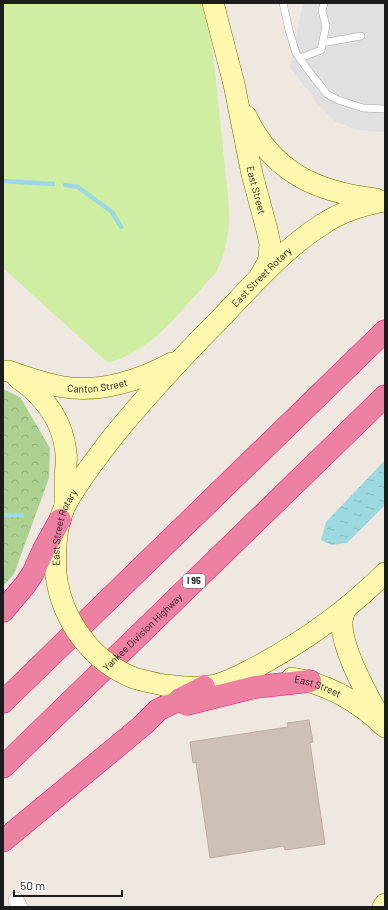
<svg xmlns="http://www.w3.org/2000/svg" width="388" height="910" font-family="Barlow,sans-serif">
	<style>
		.grass { fill: #d0eea1 }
		.forest { fill: url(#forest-crowns) }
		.parking { fill: #e0e0e0 }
		.water { fill: url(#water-ripples) }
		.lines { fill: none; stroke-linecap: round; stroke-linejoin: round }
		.stream { stroke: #9dd9e0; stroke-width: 4.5 }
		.building { fill: #cec0b9; stroke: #c1aca2 }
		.lane-casing { stroke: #a3a3a3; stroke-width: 8 }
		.street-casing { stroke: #a3a3a3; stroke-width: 16 }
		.secondary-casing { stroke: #767400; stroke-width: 22 }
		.highway-casing { stroke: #e41676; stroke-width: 23 }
		.lane { stroke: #fff; stroke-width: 7 }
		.street { stroke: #fff; stroke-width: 15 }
		.secondary { stroke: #fef8ae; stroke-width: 21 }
		.highway { stroke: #ed81a2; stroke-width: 22 }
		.secondary-bridge-casing { stroke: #767400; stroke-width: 22; stroke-linecap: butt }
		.secondary-bridge { stroke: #fef8ae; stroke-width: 21 }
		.labels { text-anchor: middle; stroke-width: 4; stroke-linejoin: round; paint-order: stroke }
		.shield { fill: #fff; stroke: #606060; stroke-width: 1 }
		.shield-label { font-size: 9px; font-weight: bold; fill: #1c1c1c }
		.street-label { font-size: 10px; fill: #1c1c1c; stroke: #fff }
	</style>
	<defs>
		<pattern id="forest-crowns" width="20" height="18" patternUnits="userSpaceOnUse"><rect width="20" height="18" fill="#acd191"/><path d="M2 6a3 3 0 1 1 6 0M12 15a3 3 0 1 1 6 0" fill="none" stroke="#93b37c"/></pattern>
		<pattern id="water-ripples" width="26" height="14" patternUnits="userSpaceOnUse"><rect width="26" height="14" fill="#9dd9e0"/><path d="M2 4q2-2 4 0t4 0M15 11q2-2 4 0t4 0" fill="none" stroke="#87bac0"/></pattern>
	</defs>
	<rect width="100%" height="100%" fill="#eee8e0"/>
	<path class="grass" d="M3 3H202L211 42 215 71 229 206C230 227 226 256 215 274 180 309 158 348 108 363L3 268Z"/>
	<path class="forest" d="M3 389 20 397 50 448 49 478 14 574 3 586Z"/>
	<path class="parking" d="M303 3H385V132L357 130 336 122 319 105 290 67Z"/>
	<path class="water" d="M385 460V505L347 543 331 545 321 540 326 522Z"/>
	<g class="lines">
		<path class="stream" d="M3 181 53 184
			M65 185 78 187 112 212 121 227
			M3 515H22"/>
	</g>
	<path class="building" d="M309 720 313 742 310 743 325 844 285 850 284 846 210 858 196 762 193 763 190 742 288 727 287 723Z"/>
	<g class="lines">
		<g class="lane-casing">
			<path id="lane" d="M283 3 289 30 296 53 308 70 327 94 338 100 363 108 385 109
				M322 43 361 36
				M300 58 321 50 326 26 322 11 324 3"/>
		</g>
		<g class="street-casing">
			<path id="street" d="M16 900 20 907"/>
		</g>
		<g class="secondary-casing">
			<g id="secondary">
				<path id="s1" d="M213 3 234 84 252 174 267 230 270 244 269 258 267 264 260 276"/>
				<path d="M246 116C273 173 317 192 376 199"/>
				<path id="s2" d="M8 371C26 377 45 384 64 387 100 393 141 380 172 363"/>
				<path d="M18 378C44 396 63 421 66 453 67 460 66 468 65 475 65 485 65 495 65 505"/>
				<path id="s3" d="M56 575C55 551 55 528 65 506 77 482 95 461 111 439 146 396 184 355 223 316 253 284 286 247 323 224 342 211 363 205 385 201"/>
				<path d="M346 608C344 612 343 616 342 620 340 647 367 694 380 718"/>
				<path id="s4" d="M292 678C329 684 359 702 385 727"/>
				<path d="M164 685C181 687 198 689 216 685 231 681 246 672 260 665 306 640 348 610 385 573"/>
				<path d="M383 907 385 904"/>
			</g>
		</g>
		<g class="highway-casing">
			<g id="highway">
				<path d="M3 611 25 585 33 573 44 549 60 520"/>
				<path d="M3 702 385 331"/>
				<path d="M187 704 256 687 310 681"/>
				<path id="s5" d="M3 767 385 396"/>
				<path d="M3 841 143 725 158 710 204 687"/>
			</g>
		</g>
		<use href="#lane" class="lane"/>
		<use href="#street" class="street"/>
		<use href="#secondary" class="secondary"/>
		<use href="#highway" class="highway"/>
		<g class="secondary-bridge-casing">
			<path id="secondary-bridge" d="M56 575C62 620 91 661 134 678 144 681 154 683 164 685"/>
		</g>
		<use href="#secondary-bridge" class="secondary-bridge"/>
	</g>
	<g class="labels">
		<rect class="shield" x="183" y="574" width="22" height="14" rx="3"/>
		<g class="shield-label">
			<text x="194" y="584">I 95</text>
		</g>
		<g class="street-label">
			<text dy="4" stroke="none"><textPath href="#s1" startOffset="192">East Street</textPath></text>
			<text dy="4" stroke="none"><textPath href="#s3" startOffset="373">East Street Rotary</textPath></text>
			<text dy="4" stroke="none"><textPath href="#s2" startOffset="92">Canton Street</textPath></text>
			<text dy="4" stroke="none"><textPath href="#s3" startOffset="49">East Street Rotary</textPath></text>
			<text dy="4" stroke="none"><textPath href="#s5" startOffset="194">Yankee Division Highway</textPath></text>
			<text dy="4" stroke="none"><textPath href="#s4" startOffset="27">East Street</textPath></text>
		</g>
	</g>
	<rect width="388" height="910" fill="none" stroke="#1c1c1c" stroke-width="8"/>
	<path d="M14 890v6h108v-6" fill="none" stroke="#1c1c1c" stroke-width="2"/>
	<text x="20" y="890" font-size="12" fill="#1c1c1c" stroke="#ffffff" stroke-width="3" paint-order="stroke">50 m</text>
</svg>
